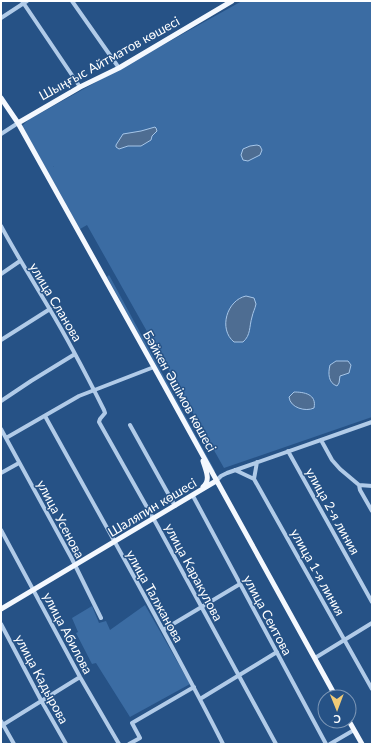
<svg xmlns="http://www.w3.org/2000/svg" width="373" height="745" font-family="Lato,sans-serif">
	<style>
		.green { fill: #3b6ca3 }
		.water { fill: #4e6d92; stroke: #a6c6e9 }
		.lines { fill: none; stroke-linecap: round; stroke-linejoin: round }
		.minor { stroke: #b1cbe8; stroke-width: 4 }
		.major { stroke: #f4f8fe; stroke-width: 5 }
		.labels { text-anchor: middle; stroke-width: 3; stroke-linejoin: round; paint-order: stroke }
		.street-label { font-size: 13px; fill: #fff; stroke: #265286 }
	</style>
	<rect width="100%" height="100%" fill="#265286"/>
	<path class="green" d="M242 1H372V417L224 468 87 225 80 229 22 126 28 120 54 167 28 120Z
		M109 275 215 471 214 472 107 277Z
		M145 605 190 684 130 717 96 663 92 664 76 633 78 632 72 618 92 606 99 623 106 621 110 630Z"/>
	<path class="water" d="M155 127 156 128 157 131 152 136 151 140 141 146H128L119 149 116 147V145L123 134 141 131Z
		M257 145 260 146 262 150 260 155 248 161 243 160 241 155 243 149 250 146Z
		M246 296 254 298 256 304C255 309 253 312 252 317 249 327 251 335 243 342H234C218 329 227 300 246 296Z
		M336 361H348L351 365 349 373 340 376 339 383 337 386C328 383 328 373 330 365Z
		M294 392C304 392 317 394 314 408 306 412 290 408 289 397Z"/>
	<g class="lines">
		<path class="minor" d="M22 1 80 87
			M72 1 119 68
			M1 18 27 1
			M1 134 18 123
			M1 226C16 254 33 281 49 308 69 341 87 376 104 410L105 413 100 419 99 422 157 525 276 744
			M1 274 20 261
			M1 340 50 309
			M1 401 31 381 75 354
			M45 416C105 525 167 633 223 744
			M130 425 175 506
			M1 429 72 559 101 618
			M6 438 79 396 154 367
			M321 440 332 460 340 469 359 485 372 486
			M288 451 372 602
			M257 462 254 479 372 689
			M235 470 254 479
			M1 473 19 463
			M216 481 221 476 227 473 372 422
			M359 485 360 490 372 511
			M193 496 326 744
			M1 530 80 677 119 744
			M1 624 42 702 66 744
			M163 630 240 584
			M315 658 372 623
			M200 699 277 652
			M1 721 14 744
			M1 726 80 677
			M129 744 140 738 132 723 194 687
			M330 744 354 730"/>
		<path class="major" d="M1 98 18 123 154 367 336 697
			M18 123 80 87 119 68 232 1
			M203 487C211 480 206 471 203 461
			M1 609 216 481
			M349 721 362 744"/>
	</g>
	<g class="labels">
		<g class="street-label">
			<text transform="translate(109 58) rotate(-29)" y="5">Шыңғыс Айтматов көшесі</text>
			<text transform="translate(56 302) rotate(59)" y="5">улица Сланова</text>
			<text transform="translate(180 391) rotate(61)" y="5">Бәйкен Әшімов көшесі</text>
			<text transform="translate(152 507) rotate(-31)" y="5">Шаляпин көшесі</text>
			<text transform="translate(333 511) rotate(61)" y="5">улица 2-я линия</text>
			<text transform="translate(61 519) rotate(62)" y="5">улица Усенова</text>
			<text transform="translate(194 572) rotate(62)" y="5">улица Каракулова</text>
			<text transform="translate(318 572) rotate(61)" y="5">улица 1-я линия</text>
			<text transform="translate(155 596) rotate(61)" y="5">улица Талжанова</text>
			<text transform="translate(268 615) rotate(62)" y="5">улица Сеитова</text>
			<text transform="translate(68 633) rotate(62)" y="5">улица Абилова</text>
			<text transform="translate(42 679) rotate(62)" y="5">улица Кадырова</text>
		</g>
	</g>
	<rect width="373" height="745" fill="none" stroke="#ffffff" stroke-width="4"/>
	<g transform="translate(337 709) rotate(179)"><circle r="19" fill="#265286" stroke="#7d97b6"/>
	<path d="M0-3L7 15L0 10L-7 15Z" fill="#f1cb76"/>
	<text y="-6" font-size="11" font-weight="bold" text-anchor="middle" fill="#ffffff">С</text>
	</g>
</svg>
